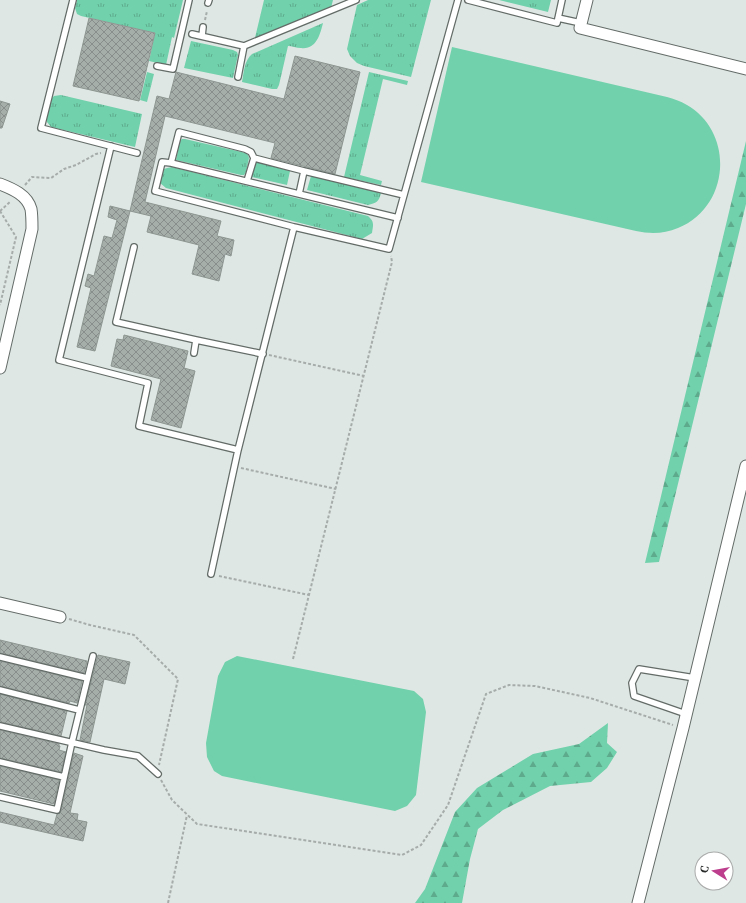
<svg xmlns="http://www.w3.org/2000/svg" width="746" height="903" font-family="'PT Serif',serif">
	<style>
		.grass { fill: url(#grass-tufts) }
		.forest { fill: url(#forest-firs) }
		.pitch { fill: #71d1ac }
		.building { fill: url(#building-cross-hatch); stroke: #8e9692 }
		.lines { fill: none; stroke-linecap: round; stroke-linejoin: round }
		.service-casing { stroke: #646c68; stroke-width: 8 }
		.minor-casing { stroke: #646c68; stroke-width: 13 }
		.path { stroke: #a5aca9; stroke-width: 2; stroke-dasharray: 3 2; stroke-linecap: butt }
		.service { stroke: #fff; stroke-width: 5.5 }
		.minor { stroke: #fff; stroke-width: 11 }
	</style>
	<defs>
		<pattern id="grass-tufts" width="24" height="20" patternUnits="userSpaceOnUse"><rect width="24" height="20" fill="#71d1ac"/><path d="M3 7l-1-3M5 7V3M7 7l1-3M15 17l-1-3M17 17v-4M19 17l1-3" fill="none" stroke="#5daa8c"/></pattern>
		<pattern id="forest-firs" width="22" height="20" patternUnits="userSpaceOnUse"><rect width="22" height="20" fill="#71d1ac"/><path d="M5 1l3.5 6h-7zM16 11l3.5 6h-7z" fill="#5daa8c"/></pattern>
		<pattern id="building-cross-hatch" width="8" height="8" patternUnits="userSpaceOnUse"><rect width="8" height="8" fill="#a6aeaa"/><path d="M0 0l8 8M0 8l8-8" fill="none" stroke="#878e8b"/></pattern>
	</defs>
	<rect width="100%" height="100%" fill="#dfe7e4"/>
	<path class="grass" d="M77 0H183L174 38 172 37 166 65 149 61 155 33 81 16 77 14 75 8Z
		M264 0H333L331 8 254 42Z
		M368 0H431L411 77 364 66 357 63 350 56 347 49 357 5Z
		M499 0H551L548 12Z
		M323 23C320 35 316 50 301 48 296 48 292 46 288 46L279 85 277 89H272L242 82C244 72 244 61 252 54Z
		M191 41 233 50 237 52 238 55 233 78 184 68Z
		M147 72 154 74 147 102 140 100Z
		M369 72 408 81 407 85 383 79 360 175 382 181 381 185 344 177Z
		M61 95 142 114 135 147 51 127 47 122 46 116 50 100 54 96Z
		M182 139H185L246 153 248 155 249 158 246 172 244 175H241L176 160 180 141Z
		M256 162 290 171 287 185 252 177Z
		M172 167 368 216C375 222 373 225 372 233L362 239 166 188 160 183 164 169 167 168Z
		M311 176 381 193C379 202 376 203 368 205L307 190Z"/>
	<path class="forest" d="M746 141V204L659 562 645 563Z
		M608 723 607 743 617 752 607 768 591 782 550 786 503 810 478 829 470 859 462 903H415L425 889 455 812 477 788 533 754 579 744Z"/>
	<path class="pitch" d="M452 47 667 97C674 99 680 101 687 105 735 133 730 207 678 228 664 234 650 234 636 231L421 182Z
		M237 656 414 691 423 699 426 712 416 795 407 806 395 811 222 776 214 771 207 757 206 743 218 676 225 662Z"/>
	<path class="building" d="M89 18 155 33 139 101 73 86Z
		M295 56 360 72 335 174 271 158 275 143 165 116 145 202 221 221 217 236 234 240 231 256 225 254 219 281 192 274 199 245 147 232 151 216 130 211 157 96 169 99 176 72 284 99Z
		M0 101 10 104 2 128H0Z
		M110 206 130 211 95 351 77 347 91 288 85 286 88 274 94 276 104 236 112 238 117 220 108 217Z
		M124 335 188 351 184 368 195 371 181 428 151 420 161 379 111 366 117 339 123 340Z
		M0 640 87 661 84 673 0 653Z
		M98 655 130 662 125 684 104 679 90 742 80 740 87 705H85Z
		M0 661 82 681 77 703 70 701 69 703 0 686Z
		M0 694 67 711 61 736 0 722Z
		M0 730 59 744V746H60L59 750 66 752 61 772 0 758Z
		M74 753 83 756 70 813 78 814 77 820 87 822 83 841 0 822V812L54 825 57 814 60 813 61 811Z
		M0 766 59 780 54 804 0 791Z"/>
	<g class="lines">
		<g class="service-casing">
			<path id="service" d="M73 0 41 128 137 153
				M468 0 557 23 562 0
				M208 3 209 0
				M558 18 581 23
				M192 34 244 46 356 0
				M202 36 203 27
				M157 66 173 69 189 0
				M238 77 244 46
				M111 146 59 360 148 383 139 426 238 450
				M254 158 304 171
				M171 163 179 132 245 149 251 152 254 158 247 181
				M299 194 304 171 404 195
				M398 218 171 163 162 162 155 191 294 227 389 249 458 0
				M134 247 116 322 196 340 263 354
				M194 353 196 340
				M211 574 238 450 294 227
				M0 657 87 678
				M0 690 79 710
				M686 714 634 696 632 683 639 669 695 678
				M0 726 104 750 138 756 158 774
				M0 762 64 777
				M0 797 57 810 72 742 93 656"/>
		</g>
		<g class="minor-casing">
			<path id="minor" d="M587 0 580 28 746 69
				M0 184C13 189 27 195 31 209 32 215 32 223 32 229L0 368
				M0 603 60 617
				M638 903 683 728 746 466"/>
		</g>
		<path class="path" d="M205 20 207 11
			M25 185 32 177 51 178 64 169 76 165 96 154 101 153
			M0 211 11 201
			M0 211 16 237 0 305
			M269 355 364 376
			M241 468 336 489
			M219 576 309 595
			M69 619 90 625 134 635 178 679 159 765
			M293 659 392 262 391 256
			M161 780 172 800 197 824 402 855 421 845 448 805 486 694 509 685 535 686 590 698 673 725
			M168 903 187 815"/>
		<use href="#service" class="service"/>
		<use href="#minor" class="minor"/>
	</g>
	<g transform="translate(714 871) rotate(281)"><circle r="19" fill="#ffffff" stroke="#a9abaa"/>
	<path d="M0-3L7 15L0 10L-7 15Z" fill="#bc3e8c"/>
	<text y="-6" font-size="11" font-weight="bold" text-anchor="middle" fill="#292c2a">С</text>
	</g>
</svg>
